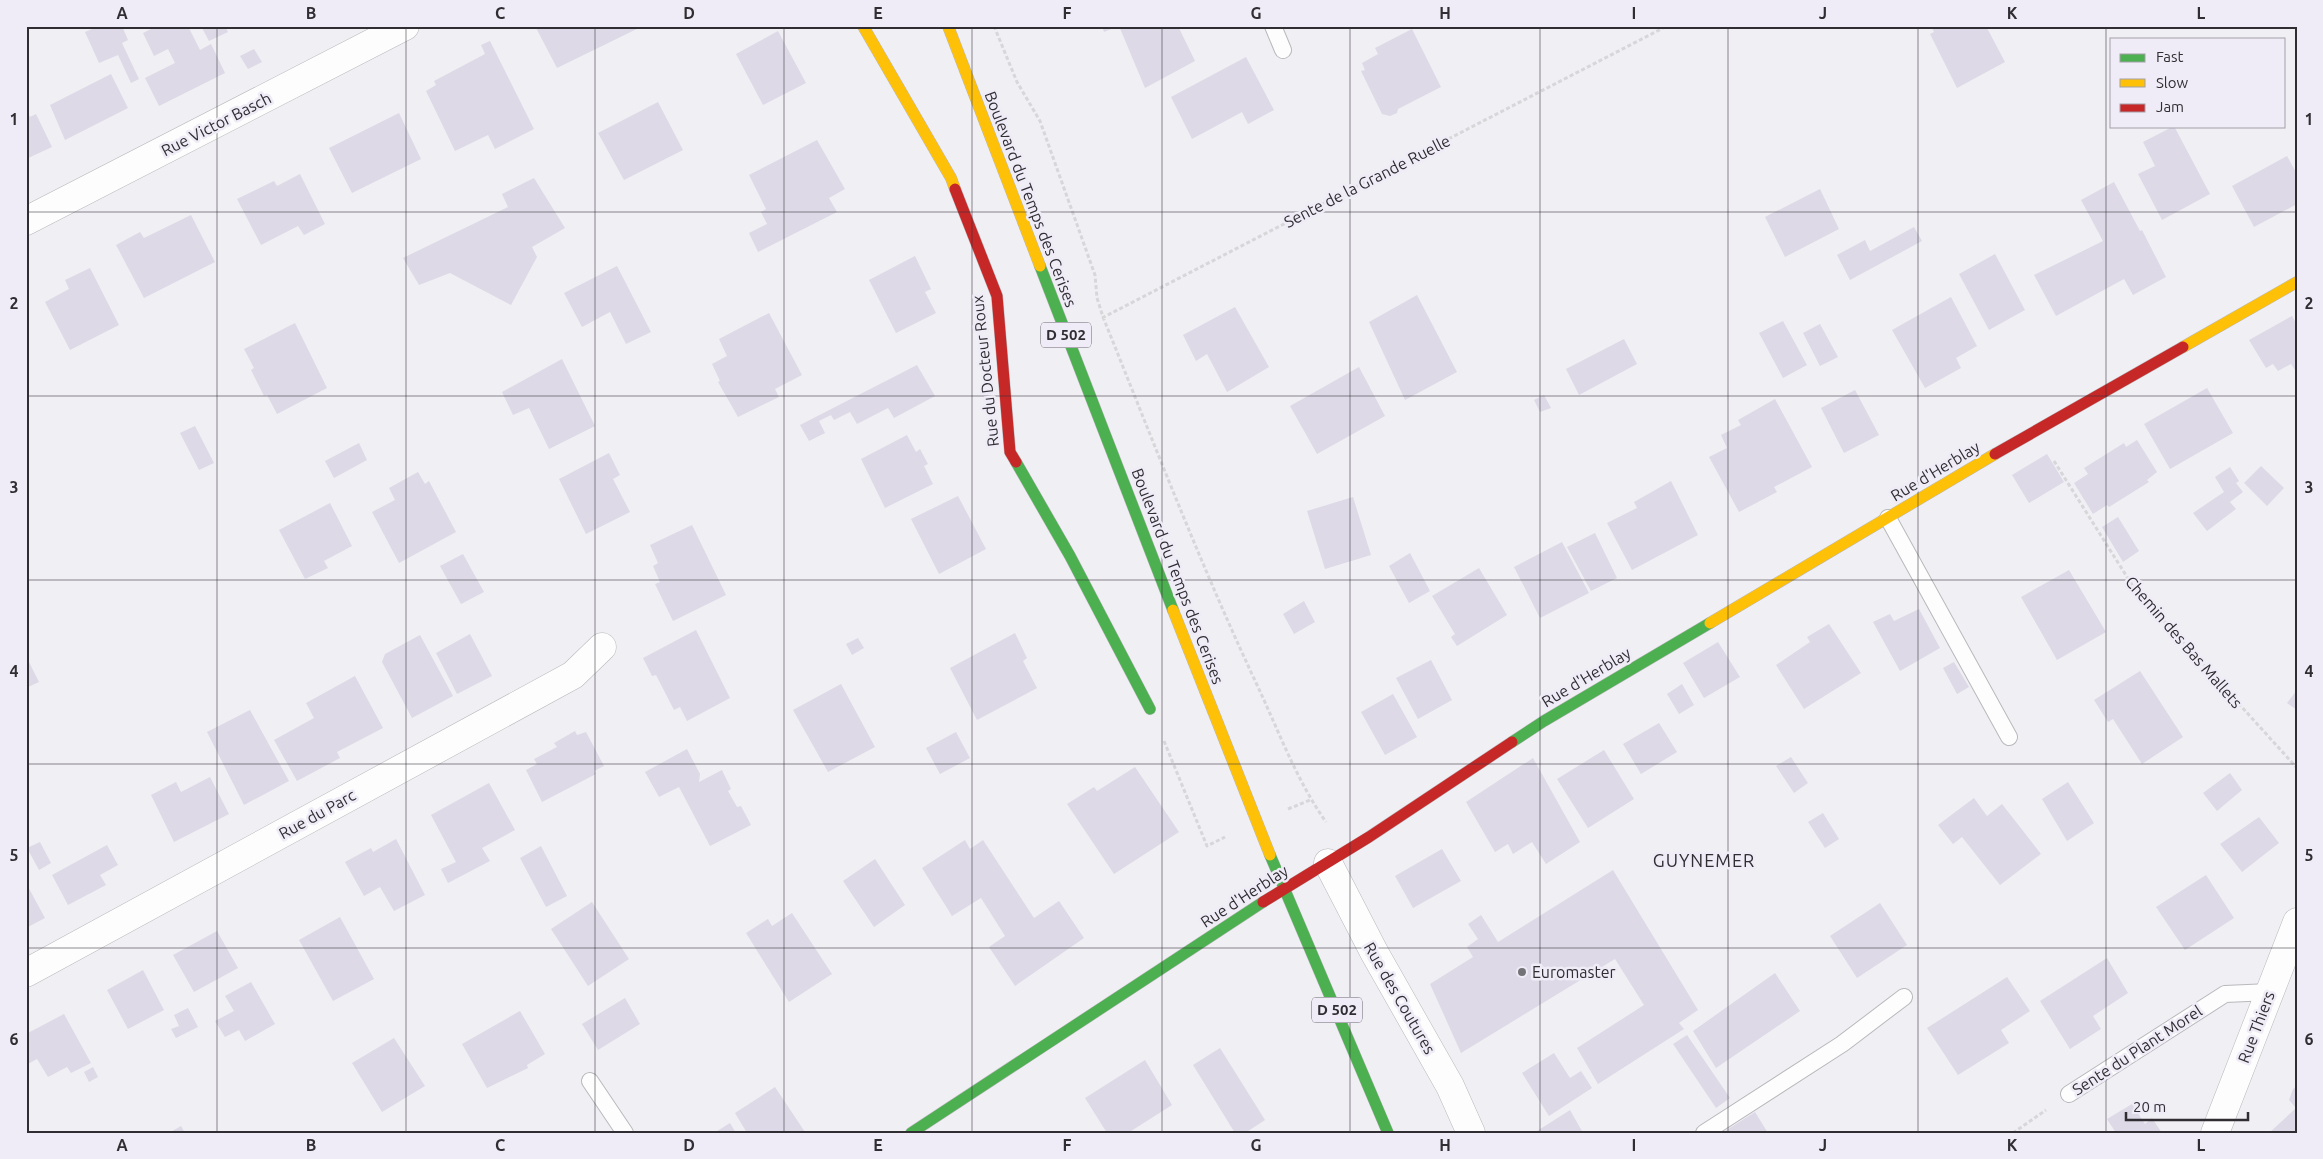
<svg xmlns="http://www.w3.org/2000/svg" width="2323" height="1159" font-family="Ubuntu,sans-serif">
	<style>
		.building { fill: #ddd9e6 }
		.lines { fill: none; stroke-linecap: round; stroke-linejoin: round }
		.lane-casing { stroke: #b9b8bc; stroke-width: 18 }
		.street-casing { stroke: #b9b8bc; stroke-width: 29 }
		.fast-casing { stroke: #b9b8bc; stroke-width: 12 }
		.slow-casing { stroke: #b9b8bc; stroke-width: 12 }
		.jam-casing { stroke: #b9b8bc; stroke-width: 12 }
		.path { stroke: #d7d6d9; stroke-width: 3; stroke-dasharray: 4 2.5; stroke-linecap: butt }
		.lane { stroke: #fdfdfd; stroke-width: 16 }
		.street { stroke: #fdfdfd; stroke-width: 28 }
		.fast { stroke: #4caf50; stroke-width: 11 }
		.slow { stroke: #ffc107; stroke-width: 11 }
		.jam { stroke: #c62828; stroke-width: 11 }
		.grid { fill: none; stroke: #302e33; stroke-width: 1; stroke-opacity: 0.55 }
		.poi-dot { fill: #737277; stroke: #efecf7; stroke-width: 2 }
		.labels { text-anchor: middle; stroke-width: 5; stroke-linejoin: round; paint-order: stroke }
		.shield { fill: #efecf7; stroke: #69676e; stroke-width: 1 }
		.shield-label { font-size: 15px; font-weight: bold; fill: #302e33 }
		.street-label { font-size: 16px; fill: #302e33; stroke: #efecf7 }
		.poi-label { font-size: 16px; fill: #302e33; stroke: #efecf7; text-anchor: start }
		.neighbourhood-label { font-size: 18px; letter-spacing: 1px; fill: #302e33; stroke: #efecf7 }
		.neatline { fill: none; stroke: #302e33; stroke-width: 2 }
		.grid-label { font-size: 16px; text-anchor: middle; font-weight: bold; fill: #302e33 }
	</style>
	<rect width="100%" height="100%" fill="#f0eff4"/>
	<path class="building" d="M99 26H122L128 40 122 43 139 79 131 83 118 55 99 63 85 32Z
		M157 26H188L200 50 211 44 225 73 159 106 145 78 175 63 168 49 154 56 143 33Z
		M201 26H225L228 32 209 41Z
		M535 26H643L557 68Z
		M1102 26H1118L1104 32Z
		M1119 26H1178L1195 61 1145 88Z
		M1931 26H1986L2005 62 1957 88 1930 34 1934 32Z
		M1412 29 1441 87 1398 109 1397 113 1390 116 1382 114 1361 71 1365 70 1362 63 1378 54 1375 48Z
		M778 31 806 83 763 105 736 54Z
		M490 41 534 129 495 149 488 135 455 151 426 91 436 85 434 81 485 54 481 45Z
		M254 49 262 62 248 69 240 56Z
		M1246 57 1274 110 1248 124 1242 112 1192 139 1171 97Z
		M111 74 128 108 65 140 50 105Z
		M658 102 683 150 624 180 598 133Z
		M26 109 30 117 36 114 52 147 26 159Z
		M399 113 421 159 352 193 329 148Z
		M2174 126 2210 194 2162 220 2138 174 2155 166 2143 142Z
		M817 140 845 189 829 198 837 212 758 252 749 233 767 224 761 212 766 209 749 175Z
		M2287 156 2297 174V204L2254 227 2232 186Z
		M300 174 325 224 304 235 298 226 261 245 237 199 274 181 277 186Z
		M534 178 565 228 532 247 537 257 511 305 450 273 419 285 403 258 508 207 502 194Z
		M2114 182 2140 231 2142 230 2166 277 2133 295 2124 279 2056 316 2034 275 2103 241 2081 200Z
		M1820 189 1839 229 1785 257 1765 217Z
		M191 215 215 262 144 298 116 245 140 232 144 238Z
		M1914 227 1922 241 1850 280 1837 255 1865 240 1870 251Z
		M1995 254 2025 310 1989 330 1959 274Z
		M915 256 931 289 925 292 936 313 896 333 869 280Z
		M617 266 651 332 626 344 610 312 582 327 564 293Z
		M90 268 119 325 70 350 45 302 69 289 65 280Z
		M1417 295 1457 372 1405 400 1369 322Z
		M1951 297 1977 346 1956 358 1961 368 1925 388 1892 330Z
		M1235 307 1269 367 1227 392 1207 354 1196 361 1183 335Z
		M769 313 802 375 775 389 779 397 738 417 718 382 720 381 712 364 727 356 719 339Z
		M2292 316 2297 325V373L2291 364 2278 371 2273 364 2266 368 2249 340Z
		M1783 321 1807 365 1783 378 1759 333Z
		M295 323 327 388 277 414 267 395 264 396 251 370 254 368 244 349Z
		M1820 324 1838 357 1820 366 1803 333Z
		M1624 339 1637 364 1579 395 1566 369Z
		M562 359 595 426 549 449 529 408 513 415 502 392Z
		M917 365 935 396 894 418 888 408 857 424 850 412 834 420 831 415 819 421 825 433 809 441 800 425Z
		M1359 367 1385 416 1317 454 1290 406Z
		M2207 388 2233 433 2170 469 2144 424Z
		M1855 390 1879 435 1844 453 1821 408Z
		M1544 395 1551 408 1540 412 1534 400Z
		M1775 399 1812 467 1774 487 1777 492 1739 512 1709 457 1727 448 1721 435 1741 425 1738 420Z
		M195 426 214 463 199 470 180 433Z
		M907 435 916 452 920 449 928 464 924 466 933 484 885 508 861 459Z
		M2137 440 2157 472 2147 480 2149 482 2109 507 2107 505 2093 514 2074 483 2088 474 2084 468 2124 443 2126 447Z
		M359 443 367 460 334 478 325 461Z
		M609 453 620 475 613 479 630 512 586 534 559 479Z
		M2047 454 2064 482 2029 503 2012 475Z
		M2261 466 2284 488 2267 506 2244 483Z
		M2230 467 2239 481 2236 483 2243 492 2230 502 2236 509 2207 531 2193 513 2224 492 2215 477Z
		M418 472 425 484 429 481 456 532 399 563 372 512 395 500 389 488Z
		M1671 481 1698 535 1632 570 1607 523 1637 508 1634 502Z
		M958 496 986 549 939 574 911 519Z
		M1353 497 1371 555 1325 569 1307 511Z
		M330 503 352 546 324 561 328 568 305 579 279 530Z
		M2118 517 2139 551 2123 562 2102 527Z
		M692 525 726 595 673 621 655 584 660 582 653 566 658 563 650 545Z
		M1595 533 1617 578 1591 591 1567 547Z
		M1562 542 1589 593 1540 618 1514 567Z
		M1410 553 1430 591 1409 603 1389 566Z
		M463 554 484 592 461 604 440 566Z
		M1479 568 1507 615 1457 646 1451 637 1455 634 1432 596Z
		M2069 570 2106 632 2057 660 2021 597Z
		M1304 601 1315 622 1294 634 1283 614Z
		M1919 609 1940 648 1900 671 1873 622 1890 614 1894 621Z
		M1829 624 1861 673 1804 709 1776 665 1810 642 1807 637Z
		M696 630 730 698 687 721 680 707 674 710 656 675 652 676 643 658Z
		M1015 633 1027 658 1023 661 1037 688 977 720 950 668Z
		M470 634 492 676 457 694 436 653Z
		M420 635 453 696 412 718 382 662 385 654Z
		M858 638 864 648 852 655 846 644Z
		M1718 642 1740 677 1704 698 1683 663Z
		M26 656 39 682 26 688Z
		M1431 660 1452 700 1418 719 1396 678Z
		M1954 662 1969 687 1957 694 1943 668Z
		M2140 671 2183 737 2142 764 2113 719 2108 722 2094 700Z
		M355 676 383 728 337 752 340 758 297 781 274 740 314 718 306 703Z
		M841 684 875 747 828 772 793 710Z
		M1682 684 1694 705 1679 714 1667 694Z
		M2297 690V710L2287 703Z
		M1393 694 1417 737 1385 755 1361 712Z
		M250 710 289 781 244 805 207 732Z
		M1659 723 1677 752 1641 774 1623 744Z
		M575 731 577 735 586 732 604 766 594 771 596 774 542 802 526 770 537 764 534 759 557 747 554 743Z
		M956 732 970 758 940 774 926 748Z
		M687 749 700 774 699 782 722 770 731 789 728 791 737 807 741 806 751 825 710 846 679 787 659 797 645 772Z
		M1604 750 1634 799 1588 828 1557 779Z
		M1791 757 1808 783 1794 793 1776 766Z
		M1533 758 1580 842 1546 864 1532 842 1513 854 1508 844 1495 852 1466 802Z
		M1135 767 1179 832 1114 874 1067 804 1094 787 1097 791Z
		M2230 773 2242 790 2217 811 2203 793Z
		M210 777 229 814 174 842 151 795 176 782 181 792Z
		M2068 782 2094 823 2067 841 2042 799Z
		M489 783 515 830 482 848 490 861 448 883 441 869 456 862 431 815Z
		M1974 798 1987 816 2002 804 2041 854 2000 885 1962 837 1953 844 1938 825Z
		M1823 813 1839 839 1825 848 1808 822Z
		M2259 817 2279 843 2242 872 2220 844Z
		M396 839 425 895 394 911 380 887 364 896 345 862 371 848 373 852Z
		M965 840 970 849 983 840 1034 918 1059 901 1084 938 1015 986 989 947 1005 936 981 898 952 916 922 868Z
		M40 842 51 863 39 870 27 848Z
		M107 845 118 865 100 875 106 885 68 905 52 875Z
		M541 846 567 896 546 907 520 858Z
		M1442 849 1461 881 1413 908 1395 876Z
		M875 859 905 905 874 927 843 881Z
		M1613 870 1698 1010 1679 1023 1684 1029 1598 1084 1577 1048 1644 1005 1615 959 1461 1053 1430 984 1473 957 1467 947 1478 939 1468 924 1481 915 1498 942Z
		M2206 875 2234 918 2185 950 2156 907Z
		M26 883 45 918 26 928Z
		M592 902 629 959 588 986 551 929Z
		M1880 903 1907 945 1857 978 1830 936Z
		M792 913 832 974 789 1002 746 933 768 919 772 926Z
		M340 917 374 979 333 1001 299 940Z
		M217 931 238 968 194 992 173 955Z
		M2107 958 2128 993 2093 1016 2101 1029 2070 1049 2040 1001Z
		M143 970 164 1010 128 1029 107 990Z
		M1775 973 1800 1011 1716 1068 1693 1031Z
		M2007 977 2030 1011 2001 1030 2009 1043 1958 1075 1927 1028Z
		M251 982 275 1024 245 1041 239 1030 225 1037 215 1021 234 1011 225 996Z
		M625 998 640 1024 598 1050 582 1024Z
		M188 1008 198 1027 176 1038 171 1029 179 1026 174 1015Z
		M520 1011 545 1054 527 1065 528 1068 487 1088 462 1044Z
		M64 1014 91 1063 71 1073 67 1067 48 1077 37 1059 26 1065V1034Z
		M1687 1035 1730 1098 1716 1108 1673 1044Z
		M394 1038 425 1086 382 1112 352 1063Z
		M1220 1048 1265 1120 1245 1133H1235L1193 1065Z
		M1554 1053 1570 1078 1581 1071 1592 1088 1549 1116 1522 1073Z
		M1145 1060 1172 1105 1128 1133H1107L1085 1098Z
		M93 1067 98 1077 89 1082 84 1072Z
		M2297 1086V1133H2269L2296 1108 2289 1100 2293 1089Z
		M775 1087 805 1132 747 1133 735 1113Z
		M2132 1104 2145 1124 2152 1118 2162 1133H2116L2107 1119Z
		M1570 1110 1583 1133H1534Z
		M1755 1112 1768 1133H1722Z
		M730 1123 736 1133H714Z
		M181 1126 185 1133H169Z"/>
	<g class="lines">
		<g class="lane-casing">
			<path id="lane" d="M1273 26 1283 50
				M1888 518 2009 737
				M590 1081 625 1133
				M2069 1094 2225 994 2270 992
				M1704 1133 1842 1044 1904 997"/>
		</g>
		<g class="street-casing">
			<path id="street" d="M26 221 405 26
				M1328 863 1374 952 1450 1086 1471 1133
				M26 973 573 675 602 647
				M2215 1133 2297 922"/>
		</g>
		<g class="fast-casing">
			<path id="fast" d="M1040 266 1173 610
				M1016 462 1070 556 1150 709
				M1512 742 1544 721 1710 623
				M1270 855 1388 1133
				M911 1133 1263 902"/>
		</g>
		<g class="slow-casing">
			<path id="slow" d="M863 26 951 178 955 189
				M948 26 1040 266
				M2183 347 2297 282
				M1173 610 1270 855
				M1710 623 1995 454"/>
		</g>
		<g class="jam-casing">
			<path id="jam" d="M955 189 997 296 1010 452 1016 462
				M1995 454 2183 347
				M1263 902 1369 837 1512 742"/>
		</g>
		<path class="path" d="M994 26 1017 82 1040 121 1095 275 1097 298 1103 317C1153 441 1201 566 1258 687 1279 732 1297 781 1326 822
			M1102 318 1667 26
			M2054 461 2134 588 2297 768
			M1164 741 1207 846 1225 837
			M1288 809 1310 800
			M2013 1133 2046 1110"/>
		<use href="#lane" class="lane"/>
		<use href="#street" class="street"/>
		<use href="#fast" class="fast"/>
		<use href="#slow" class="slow"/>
		<use href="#jam" class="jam"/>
	</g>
	<path class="grid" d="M217 26V1133M406 26V1133M595 26V1133M784 26V1133M972 26V1133M1162 26V1133M1350 26V1133M1540 26V1133M1728 26V1133M1918 26V1133M2106 26V1133M26 212H2297M26 396H2297M26 580H2297M26 764H2297M26 948H2297"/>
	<circle class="poi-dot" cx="1522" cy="972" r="5"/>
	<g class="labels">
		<g class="shield">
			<rect x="1041" y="322.5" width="50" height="25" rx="4"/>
			<rect x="1312" y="997.5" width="50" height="25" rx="4"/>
		</g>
		<g class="shield-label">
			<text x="1066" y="340">D 502</text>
			<text x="1337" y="1015">D 502</text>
		</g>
		<g class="street-label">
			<text transform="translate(216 124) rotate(-27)" y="6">Rue Victor Basch</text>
			<text transform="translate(1367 181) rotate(-27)" y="6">Sente de la Grande Ruelle</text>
			<text transform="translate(1031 199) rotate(69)" y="6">Boulevard du Temps des Cerises</text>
			<text transform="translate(985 371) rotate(-96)" y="6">Rue du Docteur Roux</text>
			<text transform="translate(1935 471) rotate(-31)" y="6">Rue d'Herblay</text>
			<text transform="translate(1178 576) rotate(69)" y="6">Boulevard du Temps des Cerises</text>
			<text transform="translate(2184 642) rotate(49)" y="6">Chemin des Bas Mallets</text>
			<text transform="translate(1586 677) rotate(-31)" y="6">Rue d'Herblay</text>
			<text transform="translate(317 814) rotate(-29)" y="6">Rue du Parc</text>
			<text transform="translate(1244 896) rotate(-33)" y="6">Rue d'Herblay</text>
			<text transform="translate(1400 998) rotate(60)" y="6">Rue des Coutures</text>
			<text transform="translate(2256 1027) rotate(-69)" y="6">Rue Thiers</text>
			<text transform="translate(2137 1050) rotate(-33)" y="6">Sente du Plant Morel</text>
		</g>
		<g class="poi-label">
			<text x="1532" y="978">Euromaster</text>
		</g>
		<g class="neighbourhood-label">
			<text x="1704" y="867">GUYNEMER</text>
		</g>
	</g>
	<rect width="2323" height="1159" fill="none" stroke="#efecf7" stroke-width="55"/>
	<rect x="2110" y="38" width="175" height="90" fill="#efecf7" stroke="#a3a0a9"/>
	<rect x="2120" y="54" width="25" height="8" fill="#4caf50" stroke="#a3a0a9"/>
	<text x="2156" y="62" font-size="15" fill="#302e33">Fast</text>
	<rect x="2120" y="79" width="25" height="8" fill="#ffc107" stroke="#a3a0a9"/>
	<text x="2156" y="88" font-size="15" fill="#302e33">Slow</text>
	<rect x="2120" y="104" width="25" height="8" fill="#c62828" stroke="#a3a0a9"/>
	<text x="2156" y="112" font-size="15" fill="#302e33">Jam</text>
	<path d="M2126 1112v8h122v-8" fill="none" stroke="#302e33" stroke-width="2.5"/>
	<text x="2133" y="1112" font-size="15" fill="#302e33" stroke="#efecf7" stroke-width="4" paint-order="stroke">20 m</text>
	<rect x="28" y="28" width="2268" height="1104" class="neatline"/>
	<g class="grid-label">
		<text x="122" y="19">A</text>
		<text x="311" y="19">B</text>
		<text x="500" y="19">C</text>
		<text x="689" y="19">D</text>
		<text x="878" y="19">E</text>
		<text x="1067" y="19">F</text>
		<text x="1256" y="19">G</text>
		<text x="1445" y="19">H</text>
		<text x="1634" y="19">I</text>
		<text x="1823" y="19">J</text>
		<text x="2012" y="19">K</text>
		<text x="2201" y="19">L</text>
		<text x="14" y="125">1</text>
		<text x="2309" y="125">1</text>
		<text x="14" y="309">2</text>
		<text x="2309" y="309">2</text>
		<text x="14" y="493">3</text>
		<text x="2309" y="493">3</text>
		<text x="14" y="677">4</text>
		<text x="2309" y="677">4</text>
		<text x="14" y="861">5</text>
		<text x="2309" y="861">5</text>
		<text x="14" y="1045">6</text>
		<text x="2309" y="1045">6</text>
		<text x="122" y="1151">A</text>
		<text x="311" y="1151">B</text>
		<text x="500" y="1151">C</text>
		<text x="689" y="1151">D</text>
		<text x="878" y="1151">E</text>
		<text x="1067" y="1151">F</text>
		<text x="1256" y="1151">G</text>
		<text x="1445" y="1151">H</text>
		<text x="1634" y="1151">I</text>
		<text x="1823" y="1151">J</text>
		<text x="2012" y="1151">K</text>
		<text x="2201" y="1151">L</text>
	</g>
</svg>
